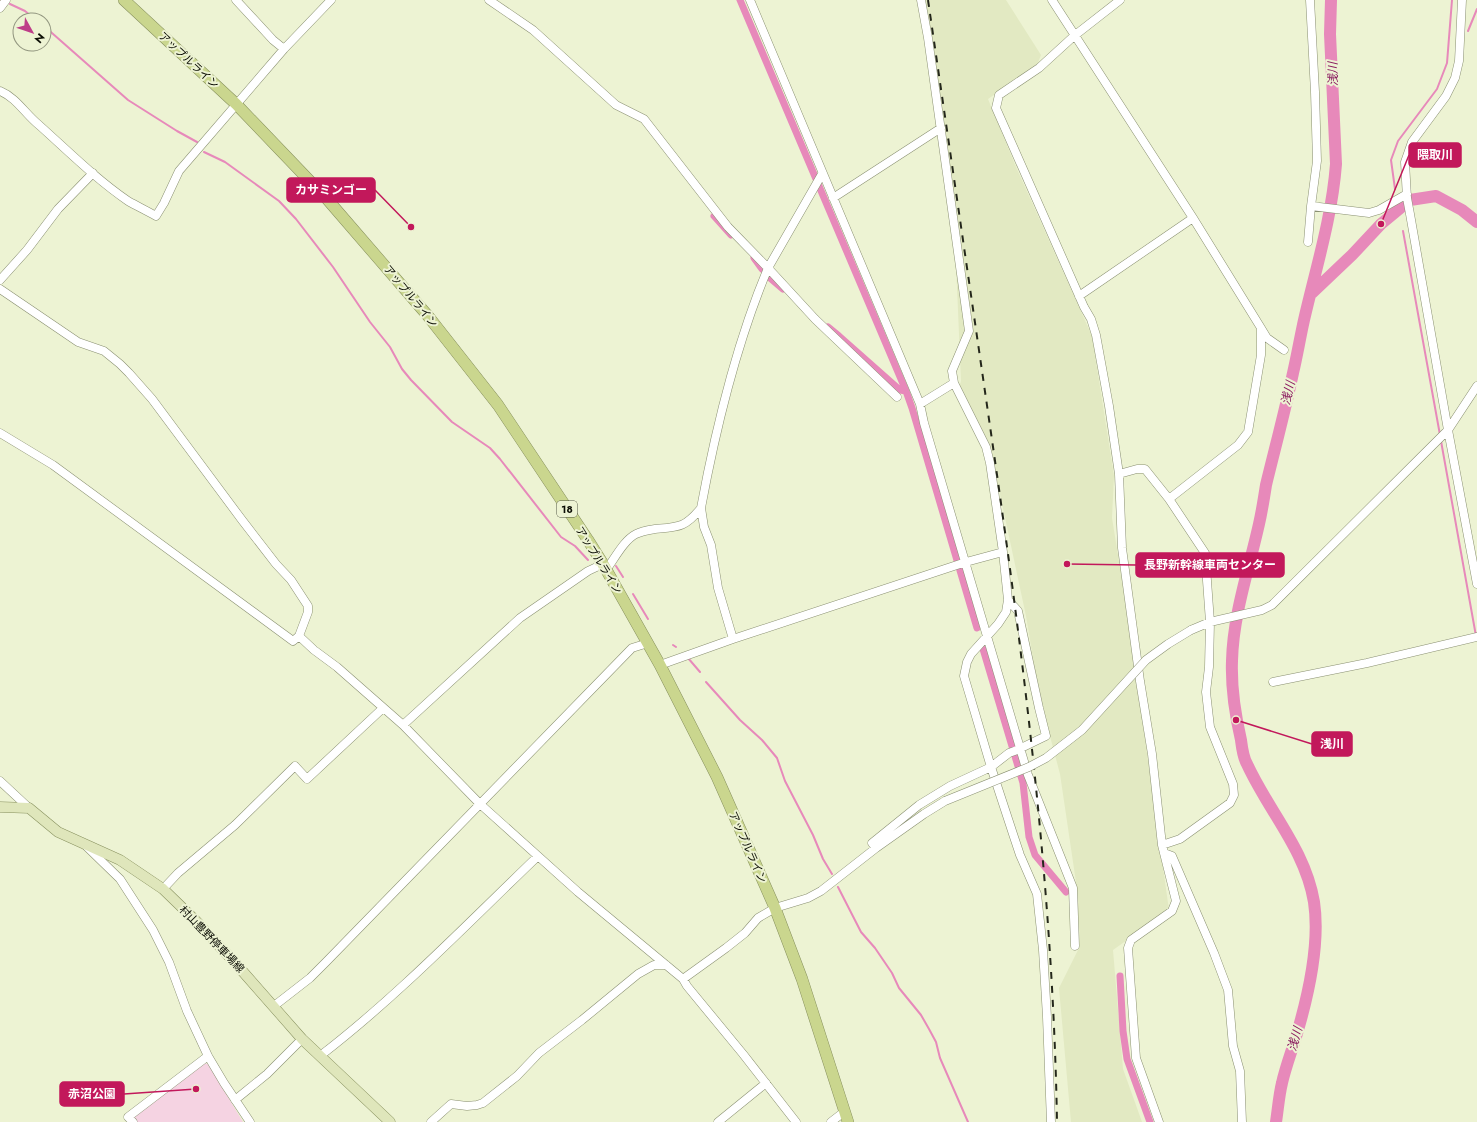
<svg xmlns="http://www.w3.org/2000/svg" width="1477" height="1122" font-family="Jost,'Noto Sans JP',sans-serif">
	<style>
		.built { fill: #e2e9c2 }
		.green { fill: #f5d3e2 }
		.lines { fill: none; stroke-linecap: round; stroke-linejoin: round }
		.stream { stroke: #e789ba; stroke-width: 2 }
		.canal { stroke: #e789ba; stroke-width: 7 }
		.river { stroke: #e789ba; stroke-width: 12 }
		.minor-casing { stroke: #8a9072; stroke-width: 9 }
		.major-casing { stroke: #87905e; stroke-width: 11 }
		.highway-casing { stroke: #87905e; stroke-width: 12 }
		.minor { stroke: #fff; stroke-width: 8 }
		.major { stroke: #dfe6bb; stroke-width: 10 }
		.highway { stroke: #cad68e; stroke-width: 11 }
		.rail { stroke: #24271b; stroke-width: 2; stroke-dasharray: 7 7; stroke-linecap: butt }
		.minor-bridge-casing { stroke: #8a9072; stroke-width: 9; stroke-linecap: butt }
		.minor-bridge { stroke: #fff; stroke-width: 8 }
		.labels { text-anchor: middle; stroke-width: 4; stroke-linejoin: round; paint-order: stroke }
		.shield { fill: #edf3d3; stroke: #4f5242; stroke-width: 1 }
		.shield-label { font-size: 10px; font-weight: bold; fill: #0b0d04 }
		.street-label { font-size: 11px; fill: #0b0d04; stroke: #edf3d3 }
		.water-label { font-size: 12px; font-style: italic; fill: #8b1c60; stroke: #edf3d3 }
		.leader { fill: none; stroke: #c2185b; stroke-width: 1.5 }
		.callout-dot { fill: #c2185b; stroke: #edf3d3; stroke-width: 1.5 }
		.callout { fill: #c2185b; stroke: #c2185b; stroke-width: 1.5 }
		.callout-label { font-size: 12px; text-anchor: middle; font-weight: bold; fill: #fff }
	</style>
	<rect width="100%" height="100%" fill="#edf3d3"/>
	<path class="built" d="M923 0H1006L1041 55 1037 65 988 99 1016 167 1092 336 1114 476 1112 518 1127 611 1169 910 1113 950 1123 1069 1142 1122H1071L1059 988 1080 946 1077 889 1060 774 1051 740 1035 670 1026 616 992 457 959 388 961 381 955 240Z"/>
	<path class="green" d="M204 1063 208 1064 243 1122H135L132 1115Z"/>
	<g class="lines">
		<path class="stream" d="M0 0H1
			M10 4 25 11 36 20
			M44 26 128 100 177 131 197 142
			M1468 31 1477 9
			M204 152 225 162 279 201 296 219 333 267 370 322 390 347 402 369 411 380 452 422 490 448 500 459 561 537 575 546 588 560
			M1395 189 1391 160 1398 141 1437 89 1447 63 1452 0
			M1403 231 1440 435
			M1441 441 1476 636
			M616 566 623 577
			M633 594 648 619
			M673 645 676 647
			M688 658 700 672
			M706 682 740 720 762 740 777 758 785 781 813 835 823 859 832 874
			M838 887 861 932 875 948 892 973 899 988 921 1015 929 1029 936 1042 940 1058 968 1122"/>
		<path class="canal" d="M740 0 906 391 912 408 977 628
			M714 216 731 235
			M754 258 762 269
			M769 277 783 289
			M828 327 839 336 900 390 906 391
			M983 649 1023 783 1029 837 1035 855 1066 892
			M1120 976 1123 1031 1127 1059 1150 1122"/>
		<path class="river" d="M1312 293 1352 255 1381 224 1410 200 1436 196 1462 210 1477 222
			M1276 1122C1278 1109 1279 1095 1282 1083 1286 1065 1293 1048 1298 1030 1309 992 1320 942 1314 902 1305 849 1269 812 1247 764 1243 757 1242 748 1241 740 1235 714 1231 688 1232 661 1233 615 1249 569 1259 524 1262 511 1264 498 1266 485 1275 448 1285 411 1293 373 1297 356 1300 338 1304 320 1316 268 1332 217 1336 164L1330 34 1331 0"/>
		<g class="minor-casing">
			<path id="minor" d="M236 0 273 40 284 49
				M489 0 533 30 616 105 644 119 728 227 768 268 815 319 897 397
				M750 0 920 404 924 423 1028 775 1073 888 1075 946
				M921 0 928 38 969 331 952 371 954 383 986 447 990 463 1003 552 1008 600 1006 612 998 624 971 654 967 662 964 676 991 767 1013 834 1020 855 1037 894 1043 950 1047 1017 1051 1122
				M1052 0 1193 218 1261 328 1267 338 1284 350
				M1120 0 1074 36 1039 68 999 95 996 108 1084 307 1091 319 1096 335 1109 406 1119 474 1122 548 1140 681 1152 754 1162 845 1176 901 1172 911 1131 940 1128 948 1136 1058 1159 1122
				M1462 0 1459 61 1455 78 1446 96 1412 142 1405 162 1407 198 1410 214 1448 430 1477 584
				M0 8 6 0
				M0 91C17 98 25 114 39 125 68 151 96 179 128 201 137 206 147 211 156 216L164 203 179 171 284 49 331 0
				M833 198 941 128
				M1311 206 1369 213 1379 210 1407 194
				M1308 242 1311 206 1317 161 1315 92 1310 0
				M0 280 27 250 58 209 93 173
				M0 289 78 342 104 351 120 364 129 373 152 399 242 520 276 564 291 580 308 606V612L299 636 293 641 53 465 0 433
				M1079 296 1193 218
				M920 404 954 383
				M1119 474 1137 469H1145L1169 499 1205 553 1210 622 1209 667 1206 692 1210 727 1233 784 1234 795 1230 803 1180 839 1162 845
				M1169 499 1238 445 1248 432 1261 355V329
				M701 508 704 527 711 545 718 588 733 639
				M606 570C615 558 624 540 636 534 642 531 649 530 655 529 678 527 685 528 701 508 716 427 736 344 768 268L822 174
				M1191 630 1210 622 1262 610 1272 605 1448 430 1477 386
				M299 636 314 650 337 667 403 725 480 804 578 892 683 979 687 986 743 1054 796 1122
				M660 665 733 639 966 562 1003 552
				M1273 682 1367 663 1477 637
				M403 725 520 618 588 571 603 564
				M0 781 29 808
				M86 846 120 879 153 930 169 962 187 1011 208 1056 224 1083 250 1122
				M876 848 872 843 919 805 950 786 991 767 1009 753 1017 750 1046 736 1039 708 1018 611 1008 600
				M1164 853 1172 856 1214 953 1228 990 1233 1046 1240 1071 1242 1122
				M163 889 178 873 235 825 295 766 307 779 382 709
				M683 979 726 948 745 933 758 918 775 908 808 898 821 891 876 848 924 814 945 801
				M274 1006 310 978 326 962 632 648 648 643
				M320 1056C398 996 467 924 538 856
				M235 1100 267 1074 302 1039
				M133 1122 128 1117 208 1056
				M431 1122 451 1104 467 1106 477 1105 483 1103 517 1076 539 1053 582 1020 638 974 654 965H666
				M718 1122 766 1083
				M831 1122 844 1112"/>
		</g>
		<g class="major-casing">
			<path id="major" d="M0 807 29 808 58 832 120 860 163 889 196 921 237 965 302 1039 390 1122"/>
		</g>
		<g class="highway-casing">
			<path id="highway" d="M124 0 236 104 327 199 428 316 498 405 588 540 603 564 660 665 717 777 775 908 802 979 848 1122"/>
		</g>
		<use href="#minor" class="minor"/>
		<use href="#major" class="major"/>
		<use href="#highway" class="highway"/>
		<path class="rail" d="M928 0C949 144 970 288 991 433 1024 661 1053 891 1057 1122"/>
		<g class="minor-bridge-casing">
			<path id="minor-bridge" d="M945 801 1029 767 1046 758 1082 730 1146 660 1168 644 1191 630"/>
		</g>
		<use href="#minor-bridge" class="minor-bridge"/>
	</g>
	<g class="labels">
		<rect class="shield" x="557" y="501" width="20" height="16" rx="3"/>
		<g class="shield-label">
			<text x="567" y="513">18</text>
		</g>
		<g class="street-label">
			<text transform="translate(189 60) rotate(43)" y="4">アップルライン</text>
			<text transform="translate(411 296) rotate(50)" y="4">アップルライン</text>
			<text transform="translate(599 560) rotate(58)" y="4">アップルライン</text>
			<text transform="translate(748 847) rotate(66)" y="4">アップルライン</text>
			<text transform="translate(212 939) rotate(46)" y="4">村山豊野停車場線</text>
		</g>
		<g class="water-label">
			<text transform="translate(1333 74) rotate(-91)" y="4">浅川</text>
			<text transform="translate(1288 393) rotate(-77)" y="4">浅川</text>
			<text transform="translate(1295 1039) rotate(-74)" y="4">浅川</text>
		</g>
	</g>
	<path class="leader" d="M1381 224L1409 155M411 227L375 190M1067 564L1136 565M1236 720L1312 744M196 1089L124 1094"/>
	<g class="callout-dot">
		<circle cx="1381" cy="224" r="4"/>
		<circle cx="411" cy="227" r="4"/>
		<circle cx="1067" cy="564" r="4"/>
		<circle cx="1236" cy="720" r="4"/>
		<circle cx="196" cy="1089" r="4"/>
	</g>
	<g class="callout">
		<rect x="1409" y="143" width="52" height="24" rx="4"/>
		<rect x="287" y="178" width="88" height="24" rx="4"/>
		<rect x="1136" y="553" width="148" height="24" rx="4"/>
		<rect x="1312" y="732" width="40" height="24" rx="4"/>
		<rect x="60" y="1082" width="64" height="24" rx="4"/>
	</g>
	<g class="callout-label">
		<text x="1435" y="159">隈取川</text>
		<text x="331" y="194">カサミンゴー</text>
		<text x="1210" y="569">長野新幹線車両センター</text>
		<text x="1332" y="748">浅川</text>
		<text x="92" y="1098">赤沼公園</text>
	</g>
	<g transform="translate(32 32) rotate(130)"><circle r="19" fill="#edf3d3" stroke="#939780"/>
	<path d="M0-3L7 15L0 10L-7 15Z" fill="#be3e88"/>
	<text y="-6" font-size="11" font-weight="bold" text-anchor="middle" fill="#0b0d04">N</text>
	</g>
</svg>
